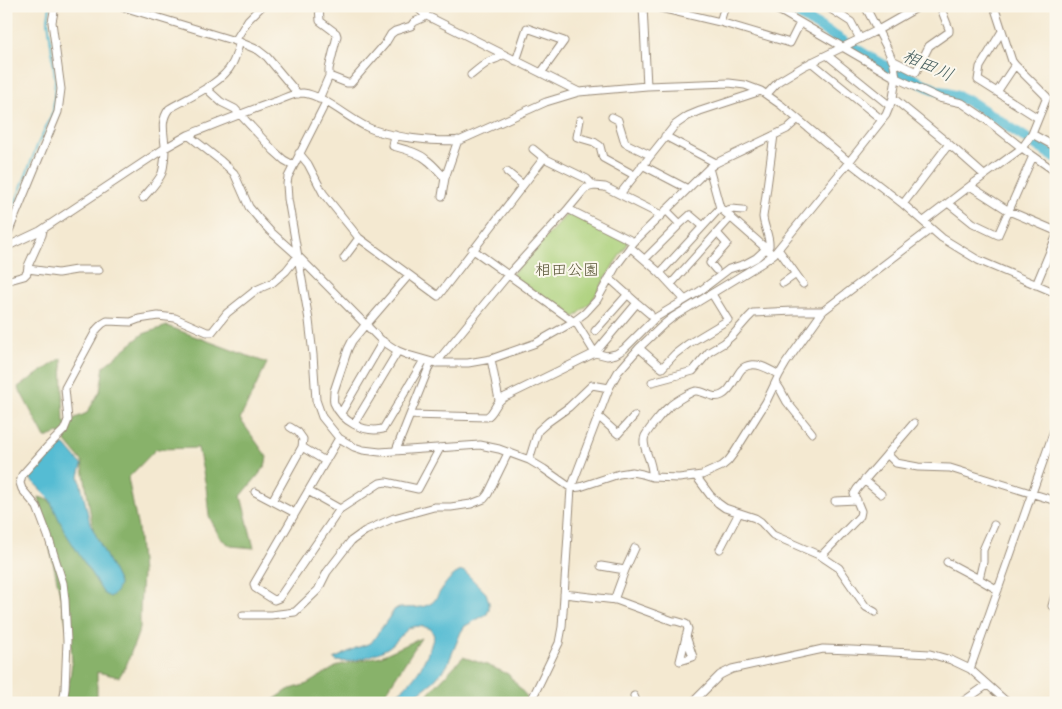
<svg xmlns="http://www.w3.org/2000/svg" width="1062" height="709" font-family="'Indie Flower','Klee One',sans-serif">
	<style>
		.green { fill: #abd07a; stroke: #737d4c }
		.forest { fill: #88b26a; stroke: #626e44 }
		.water { fill: #55bcd3; stroke: #487378 }
		.lines { fill: none; stroke-linecap: round; stroke-linejoin: round }
		.stream { stroke: #55bcd3; stroke-width: 2 }
		.river { stroke: #55bcd3; stroke-width: 11 }
		.minor-casing { stroke: #988a78; stroke-width: 9 }
		.minor { stroke: #fff; stroke-width: 7 }
		.labels { text-anchor: middle; stroke-width: 4; stroke-linejoin: round; paint-order: stroke }
		.park-label { font-size: 16px; fill: #575435; stroke: #fbf7ec }
		.water-label { font-size: 18px; font-style: italic; fill: #445d5d; stroke: #fbf7ec }
	</style>
	<rect width="100%" height="100%" fill="#fbf7ec"/>
	<filter id="ink" filterUnits="userSpaceOnUse"><feTurbulence type="fractalNoise" baseFrequency=".02" numOctaves="2"/><feDisplacementMap in="SourceGraphic" scale="10" xChannelSelector="R" yChannelSelector="G"/><feConvolveMatrix kernelMatrix="1 2 1 2 8 2 1 2 1" color-interpolation-filters="sRGB"/></filter>
	<filter id="wash" filterUnits="userSpaceOnUse"><feTurbulence type="fractalNoise" baseFrequency=".0096" numOctaves="4" result="noise"/><feDisplacementMap in="SourceGraphic" scale="20" xChannelSelector="R" yChannelSelector="G"/><feGaussianBlur stdDeviation="1.12" result="paint"/><feColorMatrix in="noise" values="0 0 0 0 0 0 0 0 0 0 0 0 0 0 0 0 0 1.4 0 .05"/><feComposite in="paint" operator="in"/></filter>
	<g filter="url(#wash)">
		<rect width="100%" height="100%" fill="#f4e9d1"/>
		<path class="green" d="M568 213 628 242 627 245 614 264 592 301 575 317 567 315 513 276V273Z"/>
		<path class="forest" d="M167 326 267 363 240 419 267 457 265 467 241 496 254 548 231 546 220 538 209 516 206 486 198 448 156 449 128 478 138 529 142 573 140 612V628L126 666 119 677 97 672V703H62L70 679 72 662 71 645 39 497 49 500 102 585 82 461 59 433 45 438 18 387 62 358 64 423 87 413 100 391 104 366 143 334Z
			M421 638 379 703H269L288 690 307 684 339 665 381 656Z
			M463 657 487 665 508 674 527 697 523 703H419L430 692Z"/>
		<path class="water" d="M60 445H65L82 465 79 476 90 523 119 583C119 589 115 594 110 597L104 594 65 532 49 498 31 480V475Z
			M462 571 465 572 486 593 489 602V609L487 614 465 626 461 632 447 666 434 681 406 703H386C390 698 393 697 398 693 417 679 427 658 434 636L431 629C423 626 417 625 409 628 402 634 396 642 389 647 377 655 350 664 336 661L334 659 356 648 371 643 395 609C406 606 419 610 430 604 436 601 438 594 442 589 446 582 454 573 462 571Z"/>
		<g class="lines">
			<path class="stream" d="M6 227 37 146 53 112 55 79 48 20 50 6"/>
			<path class="river" d="M784 6 800 15 877 62 936 90 959 97 974 104 1056 158
				M975 703H977"/>
		</g>
	</g>
	<g filter="url(#ink)">
		<g class="lines">
			<g class="minor-casing">
				<path id="minor" d="M120 6 235 41 248 20 262 6
					M319 6 320 21 336 33 337 36 329 69V76L319 99
					M416 6 425 15 579 92
					M643 6 647 86
					M652 6 720 22 790 43 800 23
					M768 6 782 12 896 78 939 98 962 103 984 118 1022 148 1056 172
					M826 6 851 22 860 39
					M720 22 725 6
					M1002 31 980 67 978 80 1038 118
					M237 41 258 50 267 57 298 94
					M827 55 890 106
					M892 60 916 72 929 46 949 32V29L940 6
					M516 61 527 28 564 41 541 73
					M811 62 882 120
					M471 75C476 71 482 66 488 62 494 59 499 59 503 54
					M329 76 347 83H351L385 44 391 34 395 31 411 26 414 22 423 18 429 6
					M207 87 210 92 221 102 235 109 274 151 284 160 293 165
					M997 92 1015 65
					M767 94 779 81 804 66 878 30 920 6
					M893 98 949 144 903 204
					M326 102 288 177 287 184 288 199 309 320 313 355 316 400 322 417 339 438 354 447 363 450 380 452 480 445 499 449 529 460 544 469 571 488 580 487 619 474 632 472 642 474 652 477 679 478 702 475 722 466 728 461 734 453 766 402 779 375 786 363 823 311 931 229
					M612 117 618 120 625 143 650 155
					M580 120 577 137 594 142 600 146 603 158 634 175
					M1032 134 1056 147
					M188 135C218 123 247 111 277 101 285 98 294 93 303 93 323 95 348 118 367 127 387 137 438 143 461 140L546 102 579 92 647 86 729 83 745 85 761 91 781 105 849 162 903 204 942 238 978 260 1056 293
					M395 135 393 146C404 149 418 152 427 160 434 165 439 172 445 178
					M665 136 716 163
					M949 144 984 175
					M533 149 544 158
					M299 153 308 164 323 193 359 238
					M642 165 688 189
					M709 168 720 208 769 251
					M507 172 523 185
					M970 186 1009 211 1056 231
					M620 194 675 125 688 116 700 111 761 91
					M442 196 445 178 458 140
					M143 198C148 192 159 181 162 173 164 166 165 154 165 146 164 132 160 121 169 109 187 98 222 84 232 64 236 58 237 49 240 42
					M948 203 973 223 998 235 1033 156
					M568 209 634 242
					M724 211 731 209 743 210
					M924 221 970 186 1022 148 1032 134 1047 97 1015 65 1012 61 994 6
					M680 224 690 215 703 226
					M6 238 58 112 61 89 52 22 55 6
					M6 247 40 231 165 148 188 135 221 161 234 173 249 207 259 219 270 231 298 256 375 334 381 340 398 351 408 355 436 363H468L491 359 536 343 573 322 585 313 597 300 616 266 634 242 709 168 716 163 787 129 798 119
					M630 247 660 273 685 300
					M472 249 577 324 595 353 607 356 616 354 624 349 655 318 700 291 729 269 745 264 756 258 769 246C770 237 764 227 763 217L774 135
					M778 249 803 284
					M344 258 359 238 438 296 544 158 587 179 594 186
					M645 259 680 224 666 210
					M28 269 58 273 76 270H99
					M716 270 710 263 727 244 717 233
					M660 273 720 208
					M609 278 637 303
					M6 281 24 276 27 273 28 266 42 235 43 230
					M783 283 796 274
					M671 284 731 217
					M1036 285 1056 237
					M366 324 352 341 348 349 334 391C334 395 333 400 334 403 342 422 364 433 383 429L424 360
					M366 325 409 275
					M595 331 628 294
					M639 348 662 368 675 354 688 344 728 320 712 294
					M491 359 499 400
					M436 363 508 275 568 209 583 191 586 188 594 186 605 187 661 215
					M652 382 693 371 709 352 724 343 733 335 748 318 753 313 794 311H823
					M776 383 780 389 787 402 812 433
					M341 413 383 341
					M410 415 487 417C495 412 494 404 503 398L595 353 637 303 650 314
					M598 416 618 434 634 416
					M354 424 398 351
					M290 427 298 432 303 439 302 447 325 461
					M339 438 254 584 255 588 274 600 279 598 340 509 380 483 386 482 418 489 440 448
					M396 450 431 362
					M887 454 896 463 918 467 950 468 1056 501
					M529 460 538 431 548 422 569 407 592 385 609 388
					M696 476 710 495 718 503 725 508 755 518 761 522 773 535 821 556 860 516 861 511 854 494 857 489 914 423
					M652 477C654 461 640 447 645 436 649 429 663 411 670 406 673 403 692 391 696 391 706 391 712 400 722 395 728 392 731 387 734 381 737 377 739 371 743 368 755 360 769 369 779 375
					M864 480 881 494
					M308 491 340 509
					M255 492 295 513
					M272 501 302 447
					M835 501 857 500
					M994 525 983 550V562L979 579 998 590
					M720 549 739 513
					M821 556 839 568 866 607 875 612
					M947 562 979 579
					M601 566 625 570 614 600
					M625 570 635 548
					M1056 592 1052 606H1056
					M564 594 616 600 673 621H676L686 624 688 629 680 661 693 657 686 636
					M243 615H271L295 612 318 590 327 572 351 541 365 531 394 518 434 507H451L471 504 484 499 488 494 508 453
					M970 669 1056 425
					M634 696 637 703
					M63 703 65 689 67 641 65 600 63 583 48 536 37 507 22 489 20 483 22 475 47 447 64 430 68 420 65 388 97 329 102 324 107 321 131 322 139 319 158 316 175 318 207 332H212L227 313 256 290 272 283 286 271 298 256
					M530 703 559 643 562 627 571 488 609 388 618 372 639 348 663 325 673 317 762 263 774 254 849 162 886 115 893 98 896 78 894 64 887 48 865 6
					M692 703 720 675 732 669 823 649 852 650 930 654 951 660 970 669 1008 703
					M961 703 987 685"/>
			</g>
			<use href="#minor" class="minor"/>
		</g>
	</g>
	<g class="labels">
		<g class="park-label">
			<text x="567" y="275">相田公園</text>
		</g>
		<g class="water-label">
			<text transform="translate(928 65) rotate(24)" y="6">相田川</text>
		</g>
	</g>
	<rect width="1062" height="709" fill="none" stroke="#fbf7ec" stroke-width="25"/>
</svg>
